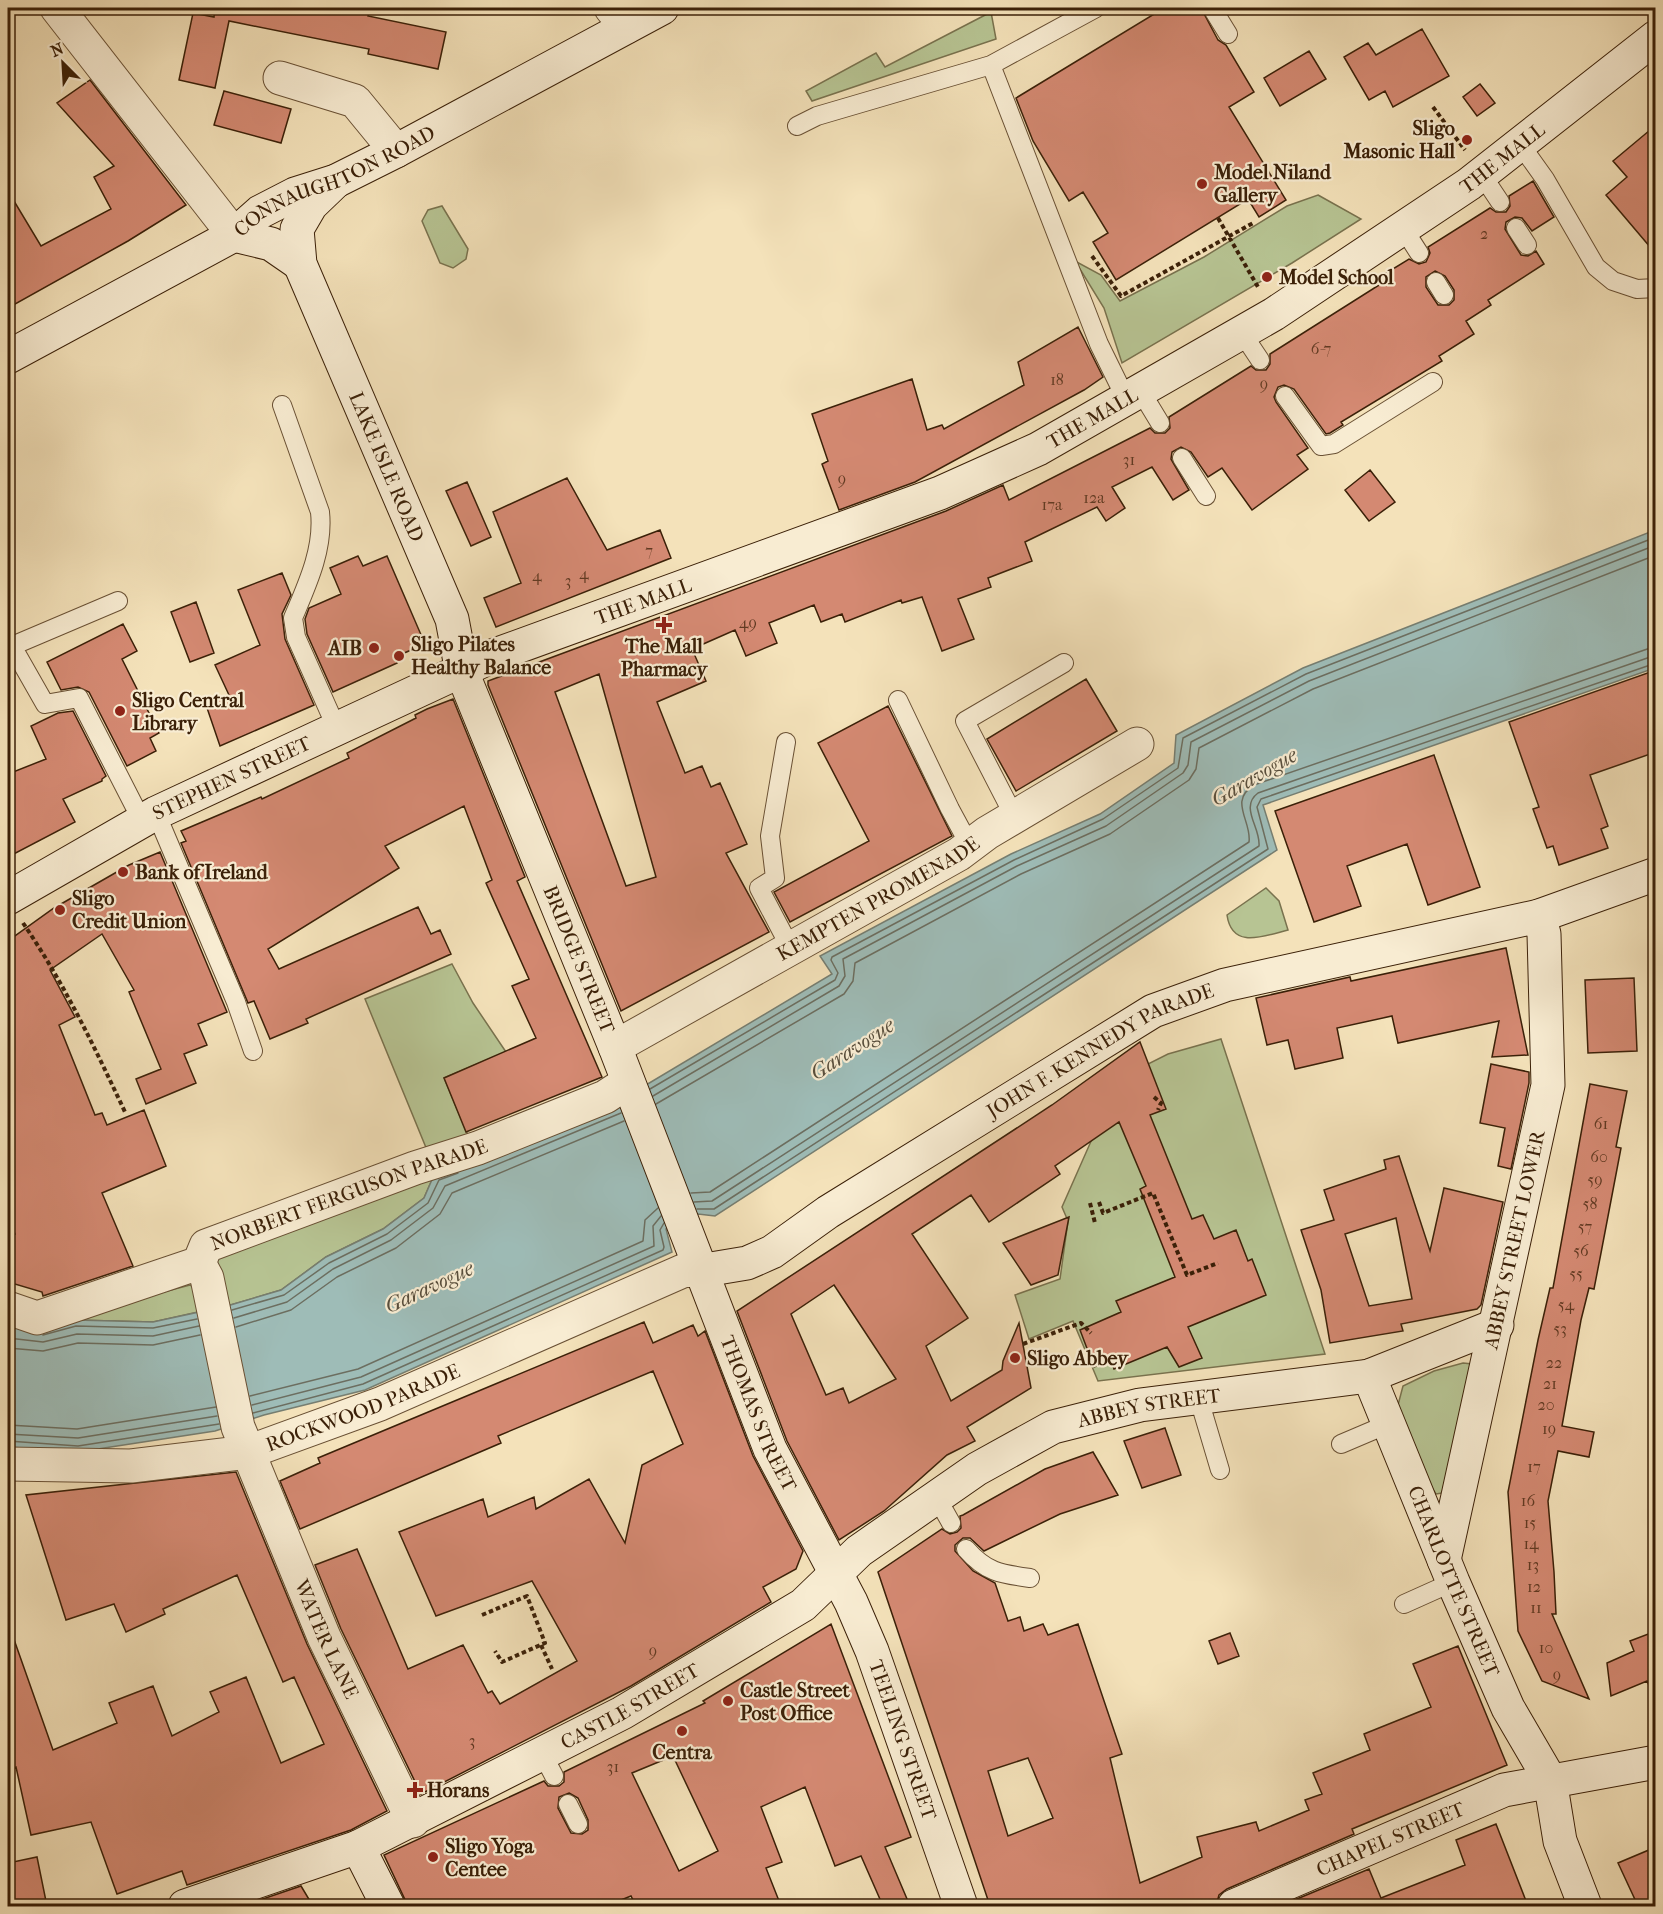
<svg xmlns="http://www.w3.org/2000/svg" width="1663" height="1914" font-family="'IM FELL French Canon',serif">
	<style>
		.green { fill: #b7c493; stroke: #79724e; stroke-width: 1.5 }
		.water { fill: #9ebcb7; stroke: #767e71; stroke-width: 1.5 }
		.lines { fill: none; stroke-linecap: round; stroke-linejoin: round }
		.shore { stroke: #6c6e60; stroke-width: 1.5 }
		.building { fill: #d48972; stroke: #3b2008; stroke-width: 1.5; fill-rule: evenodd }
		.lane-casing { stroke: #695034; stroke-width: 20 }
		.street-casing { stroke: #695034; stroke-width: 35 }
		.secondary-casing { stroke: #3b2008; stroke-width: 35 }
		.path { stroke: #3b2008; stroke-width: 4; stroke-dasharray: 4.5 3; stroke-linecap: butt }
		.lane { stroke: #f8ecd2; stroke-width: 18 }
		.street { stroke: #f8ecd2; stroke-width: 33 }
		.secondary { stroke: #f8ecd2; stroke-width: 33 }
		.poi-dot { fill: #8f2418; stroke: #f8ecd2; stroke-width: 2 }
		.labels { text-anchor: middle; stroke-width: 4.5; stroke-linejoin: round; paint-order: stroke }
		.number-label { font-size: 16px; fill: #613a22 }
		.poi-label { font-size: 20px; font-weight: bold; fill: #3b2008; stroke: #f8ecd2; text-anchor: start }
		.street-label { font-size: 20px; fill: #3b2008; stroke: #f8ecd2 }
		.water-label { font-size: 21px; font-style: italic; fill: #594f3d; stroke: #f8ecd2 }
	</style>
	<rect width="100%" height="100%" fill="#f4e2ba"/>
	<filter id="stains"><feTurbulence type="fractalNoise" baseFrequency=".00333" numOctaves="4"/><feColorMatrix values="0 0 0 0 .2 0 0 0 0 .09 0 0 0 0 .02 0 0 0 .5 -.17"/></filter>
	<radialGradient id="worn" r=".72"><stop offset=".6" stop-color="#630" stop-opacity="0"/><stop offset="1" stop-color="#630" stop-opacity=".3"/></radialGradient>
	<path class="green" d="M991 12 996 39 812 101 806 91 876 53 885 67Z
		M1318 195 1361 219 1292 263 1122 363 1104 308 1075 261 1101 275 1120 301 1204 257 1287 206Z
		M442 206 468 249 466 259 453 268 440 263 422 221 428 210Z
		M1266 888 1279 901 1288 930C1264 936 1232 950 1227 915Z
		M452 964 473 1003 506 1052 444 1078 468 1135 427 1150 365 999Z
		M1221 1039 1325 1354 1098 1381 1073 1321 1029 1339 1015 1295 1060 1279 1068 1221 1062 1207 1092 1139 1140 1068 1168 1054Z
		M434 1175 424 1198 383 1229 326 1257 281 1290 227 1306 212 1257Z
		M190 1285 201 1291 207 1310 153 1322 75 1320 99 1309Z
		M1463 1363 1472 1364 1442 1493 1436 1494 1429 1483 1398 1405 1403 1386 1434 1371Z"/>
	<path class="water" d="M1655 530V668L1263 805 1277 850 715 1216 698 1214 666 1229 672 1252 365 1390 264 1415 215 1431 78 1452 8 1447V1323L75 1320 153 1322 227 1306 281 1290 326 1257 383 1229 424 1198 434 1175 646 1085 832 974 820 956 1011 854 1100 814 1174 763 1176 735 1303 668Z"/>
	<g class="lines">
		<path class="shore" d="M650 1089 835 980 838 973 831 960 832 957 1014 860 1103 819 1178 768 1183 738 1306 674 1656 537
			M653 1096 839 986 845 976 843 959 1017 866 1106 826 1183 773 1188 765 1191 742 1309 681 1656 545
			M656 1104 844 994 853 981 855 963 1021 874 1110 834 1189 780 1196 769 1199 748 1313 689 1656 555
			M691 1193 710 1192 1249 842C1252 821 1228 801 1254 785L1656 646
			M694 1202 712 1201 1259 846C1261 828 1239 807 1258 793L1656 655
			M697 1209H714L1268 849 1257 807 1261 799 1656 663
			M232 1310 284 1295 329 1263 387 1234 428 1203 439 1180 458 1173
			M234 1318 287 1302 333 1269 391 1240 433 1208 445 1186 621 1113
			M236 1327 291 1310 337 1277 396 1248 440 1214 452 1193 624 1121
			M43 1335 76 1326 153 1328 197 1319
			M8 1338 43 1342 77 1334 153 1336 199 1326
			M8 1348 43 1351 78 1343 153 1345 200 1335
			M250 1396 358 1369 643 1241 645 1220 658 1208
			M252 1405 361 1377 654 1246 653 1226 661 1216
			M253 1413 363 1384 663 1250 664 1247 660 1230 664 1223
			M8 1425 77 1429 216 1407
			M8 1434 78 1438 217 1416
			M8 1441 78 1446 219 1424"/>
	</g>
	<path class="building" d="M215 8H344L369 13 368 16 446 32 438 69 368 54 369 49 229 21 215 88 179 80 193 13 214 17Z
		M1164 8H1201L1218 40 1226 45 1254 92 1229 107 1286 200 1259 217 1248 199 1116 280 1093 242 1108 233 1083 192 1069 201 1033 141 1016 98Z
		M1422 29 1449 76 1393 107 1385 91 1369 100 1344 57 1368 43 1376 55Z
		M1309 51 1326 79 1280 106 1264 78Z
		M90 80 186 205 128 241 8 308V191L41 246 111 209 94 177 114 166 57 103Z
		M1480 84 1495 103 1477 116 1463 97Z
		M224 91 291 109 281 143 214 125Z
		M1656 125V254L1606 195 1627 177 1613 161Z
		M1533 181 1554 217 1532 231 1522 218 1515 217 1506 222 1505 229 1521 255 1528 256 1536 251 1544 264 1488 300 1491 305 1466 321 1474 334 1439 356 1442 361 1341 422 1343 425 1330 433 1326 434 1294 389 1284 385 1278 387 1274 397 1276 402 1308 448 1297 455 1308 469 1252 510 1222 468 1208 477 1191 452 1181 447 1172 452 1171 459 1189 490 1173 500 1152 467 1112 487 1125 508 1106 521 1097 507 1025 542 1032 561 988 578 991 587 958 599 974 639 942 651 922 597 902 603 901 600 845 622 842 614 821 622 814 605 769 623 777 643 746 656 735 630 692 649 706 681 657 702 685 773 702 766 711 787 720 783 747 844 726 853 769 932 621 1011 488 685V681L946 511 1003 485 1009 500 1150 428 1155 433H1165L1170 428 1169 417 1251 366 1256 370H1266L1270 364V354L1387 280 1383 275 1409 259 1419 264 1426 262 1430 253 1428 247 1490 208 1496 212H1506L1510 206 1509 196ZM1435 271 1445 276 1454 290V300L1449 305H1438L1426 287V277ZM599 674 656 877 626 886 555 692Z
		M1078 327 1103 377 1084 390 915 482 839 510 822 464 828 461 812 414 912 379 927 430 942 425 944 429 1024 385 1018 362Z
		M1370 470 1395 502 1369 521 1345 490Z
		M567 478 607 550 660 530 671 558 496 627 484 598 521 583 493 512Z
		M467 482 491 537 471 546 446 491Z
		M358 556 363 566 387 556 425 644 395 657 397 663 333 692 307 634 305 619 309 608 341 594 330 568Z
		M282 573 291 595 282 614 285 639 314 705 220 746 206 705 229 695 215 665 260 645 238 590Z
		M196 602 214 653 190 662 171 612Z
		M123 624 137 651 122 659 159 733 150 738 156 751 127 766 89 692 78 687 61 690 47 662Z
		M1656 670V752L1590 775 1608 826 1601 829 1608 848 1559 865 1553 846 1547 848 1533 809 1539 807 1509 722Z
		M1086 679 1117 731 1016 791 987 739Z
		M453 699 525 877 517 881 602 1077 466 1132 444 1078 536 1038 512 986 529 979 486 883 492 880 464 806 385 846 399 868 268 949 279 969 418 907 431 934 440 930 451 954 306 1019 308 1023 270 1039 254 1001 248 1003 181 843 186 841 181 831 261 797 262 799 349 758 347 753 416 718 415 715 427 709Z
		M888 706 952 836 790 922 774 892 869 841 818 743Z
		M73 711 106 776 102 779V781L63 799 75 822 8 857V774L46 759 31 726 58 713Z
		M1434 755 1480 887 1428 905 1407 844 1347 866 1361 906 1314 922 1275 811Z
		M160 852 227 1012 198 1024 207 1045 184 1054 196 1083 146 1104 136 1079 161 1069 129 992 134 990 102 934 50 970 75 1017 59 1025 95 1115 102 1113 107 1125 144 1110 166 1166 102 1193 133 1266 43 1296 42 1292 8 1282V1237L15 1234 8 1217V941L54 908 129 865Z
		M1506 948 1528 1055 1492 1057 1499 1021 1398 1043 1392 1016 1337 1028 1343 1058 1295 1069 1288 1040 1267 1045 1256 998 1350 977 1351 981Z
		M1634 978 1637 1051 1588 1053 1585 980Z
		M1140 1042 1166 1109 1150 1115 1192 1219 1203 1215 1214 1239 1236 1230 1248 1261 1252 1259 1266 1295 1188 1327 1202 1358 1179 1367 1167 1347 1114 1369 1111 1360 1094 1367 1080 1330 1121 1312 1116 1301 1175 1277 1140 1189 1146 1186 1119 1122 1055 1166 1060 1174 989 1222 971 1195 912 1234 968 1318 926 1346 951 1401 1002 1370 1003 1361 1019 1323 1031 1388 967 1427 975 1441 947 1455 884 1511 839 1540 787 1441 737 1311 1052 1105ZM834 1285 896 1379 849 1403 843 1388 826 1395 791 1314Z
		M1491 1064 1529 1072V1083L1511 1169 1498 1166 1505 1128 1480 1123Z
		M1590 1084 1627 1091 1616 1147 1621 1148 1601 1253 1594 1289 1589 1288 1581 1320 1562 1426 1594 1432 1589 1457 1558 1451 1548 1501 1554 1572 1556 1614H1552L1589 1699 1542 1681 1518 1631 1508 1492 1538 1340 1550 1288H1553Z
		M1399 1156 1430 1251 1444 1188 1503 1202 1481 1305 1477 1309 1401 1324 1403 1331 1330 1343 1321 1290 1301 1230 1334 1220 1324 1190 1386 1169 1384 1160ZM1396 1218 1412 1299 1369 1306 1345 1234Z
		M1069 1217 1058 1275 1031 1285 1003 1243Z
		M644 1322 653 1343 693 1325 698 1336 705 1331 753 1456 803 1551 796 1569 763 1587 771 1602 631 1686 421 1794 341 1629 315 1565 357 1549 408 1669 463 1645 488 1693 492 1691 500 1704 577 1661 532 1581 436 1616 399 1532 483 1499 488 1517 534 1497 536 1509 589 1479 625 1543 642 1465 683 1444 653 1371 498 1436 501 1443 300 1529 280 1481 320 1463 318 1458Z
		M1165 1428 1181 1475 1142 1488 1124 1441Z
		M1093 1452 1118 1495 1060 1514 984 1551 970 1538H963L955 1545V1551L973 1571 995 1583 1008 1621 1020 1617 1024 1631 1043 1624 1048 1635 1078 1624 1122 1754 1110 1758 1140 1883 1202 1857 1197 1837 1256 1822 1259 1831 1309 1810 1305 1800 1322 1794 1313 1773 1370 1750 1364 1734 1431 1707 1413 1664 1458 1646 1507 1765 1352 1829 1354 1834 1227 1889 1219 1895 1216 1906H990L878 1572 942 1529 950 1534 957 1532 961 1528 960 1516 963 1515 1045 1469ZM1028 1758 1053 1818 1008 1836 988 1771Z
		M236 1472 307 1644 387 1811 351 1830 187 1885 182 1871 117 1894 91 1822 31 1835 16 1767 8 1771V1632L11 1631 53 1750 117 1723 109 1703 153 1686 172 1736 219 1712 210 1692 246 1677 281 1763 324 1744 294 1677 283 1682 237 1575 163 1609 165 1614 126 1632 114 1604 66 1620 26 1495Z
		M831 1624 911 1837 885 1847 910 1906H883L861 1856 835 1866 805 1787 761 1807 782 1862 766 1868 781 1906H636L631 1896 606 1906H408L384 1855 544 1781 548 1786H559L564 1782V1772L705 1703 703 1701ZM673 1756 718 1851 679 1871 632 1773ZM569 1793 578 1798 588 1820V1830L582 1834 571 1833 558 1808 559 1797Z
		M1656 1631V1701L1647 1681 1611 1696 1607 1663 1634 1651 1630 1641Z
		M1230 1633 1239 1656 1218 1664 1209 1641Z
		M1496 1824 1528 1906H1280L1369 1869 1381 1898 1465 1865 1456 1840Z
		M1656 1847V1906H1638L1618 1863Z
		M37 1857 47 1906H8V1863Z
		M301 1886 313 1906H242Z"/>
	<g class="lines">
		<g class="lane-casing">
			<path id="lane" d="M1212 8 1228 34
				M991 65 1099 344 1126 399
				M797 126 817 116 991 65 1096 8
				M1520 144 1545 179 1596 267 1613 281 1637 289 1656 288
				M1482 175 1500 202
				M1403 228 1419 253
				M1516 228 1527 245
				M1436 282 1444 295
				M1242 333 1260 360
				M1140 390 1160 423
				M1285 396 1321 446 1334 444 1433 382
				M282 405 320 512C324 549 307 585 293 618L296 637 337 729
				M1182 458 1206 496
				M118 601 12 646 45 704 79 698 142 821
				M898 700 950 809 970 846
				M786 742 770 836 775 878 759 888 791 949
				M156 813 236 1002 253 1051
				M1014 816 965 721 1064 663
				M1198 1396 1220 1470
				M1341 1444 1388 1424
				M937 1498 951 1523
				M966 1549C986 1572 1000 1574 1030 1578
				M1404 1604 1453 1582
				M542 1753 554 1776
				M568 1804 578 1824"/>
		</g>
		<g class="street-casing">
			<g id="street">
				<path d="M57 8 234 235"/>
				<path d="M611 8 626 27"/>
				<path d="M280 78 355 101 396 151"/>
				<path id="s1" d="M615 1047 959 854 987 833 1137 744"/>
				<path id="s2" d="M199 1263 207 1278 238 1427 324 1637 413 1821"/>
				<path id="s3" d="M8 1308 37 1318 199 1263 206 1246 415 1168 478 1148 605 1097 628 1082"/>
				<path id="s4" d="M8 1464 131 1466 248 1452 380 1404 685 1270 699 1271"/>
			</g>
		</g>
		<g class="secondary-casing">
			<g id="secondary">
				<path id="s5" d="M336 181 311 205 297 229 300 264 452 619 462 672 615 1047 770 1449 851 1602 872 1651 961 1906"/>
				<path d="M234 235 271 244 300 264"/>
				<path id="s6" d="M8 357 234 235 260 212 295 194 336 181 396 151 662 8"/>
				<path id="s7" d="M8 898 156 813 495 655 940 493 1038 449 1274 314 1469 184 1656 37"/>
				<path id="s8" d="M699 1271 747 1263 772 1252 828 1212 1153 1011 1225 985 1539 916 1656 874"/>
				<path id="s9" d="M1369 1376 1453 1582 1508 1708 1550 1780 1560 1841 1585 1906"/>
				<path id="s10" d="M1444 1560 1548 1085 1544 934 1539 916"/>
				<path d="M358 1847 388 1906"/>
				<path id="s11" d="M185 1906 358 1847 622 1713 803 1605 859 1551 977 1469 1053 1427 1140 1405 1369 1376 1497 1325"/>
				<path id="s12" d="M1234 1906 1504 1790 1656 1762"/>
			</g>
		</g>
		<path class="path" d="M1433 107 1465 150
			M1218 218 1258 287
			M1092 256 1121 296 1255 222
			M23 923C64 983 94 1046 125 1112
			M1154 1097 1161 1103 1158 1110
			M1099 1202 1103 1213 1153 1193 1187 1275 1218 1263
			M1090 1203 1095 1223
			M1023 1344 1081 1323 1091 1333
			M482 1615 527 1596 545 1643 502 1662 495 1651
			M541 1645 552 1669"/>
		<use href="#lane" class="lane"/>
		<use href="#street" class="street"/>
		<use href="#secondary" class="secondary"/>
	</g>
	<g class="poi-dot">
		<circle cx="1467" cy="140" r="6"/>
		<circle cx="1202" cy="184" r="6"/>
		<circle cx="1267" cy="277" r="6"/>
		<path d="M661 616h6v6h6v6h-6v6h-6v-6h-6v-6h6z"/>
		<circle cx="374" cy="648" r="6"/>
		<circle cx="399" cy="656" r="6"/>
		<circle cx="120" cy="711" r="6"/>
		<circle cx="123" cy="872" r="6"/>
		<circle cx="60" cy="910" r="6"/>
		<circle cx="1015" cy="1358" r="6"/>
		<circle cx="728" cy="1701" r="6"/>
		<circle cx="682" cy="1731" r="6"/>
		<path d="M412 1781h6v6h6v6h-6v6h-6v-6h-6v-6h6z"/>
		<circle cx="433" cy="1857" r="6"/>
	</g>
	<g class="labels">
		<g class="number-label">
			<text x="1484" y="239">2</text>
			<text x="1321" y="354">6-7</text>
			<text x="1057" y="385">18</text>
			<text x="1264" y="389">9</text>
			<text x="1129" y="465">31</text>
			<text x="842" y="484">9</text>
			<text x="1094" y="503">12a</text>
			<text x="1052" y="510">17a</text>
			<text x="649" y="556">7</text>
			<text x="584" y="579">4</text>
			<text x="537" y="581">4</text>
			<text x="568" y="586">3</text>
			<text x="748" y="628">49</text>
			<text x="1601" y="1129">61</text>
			<text x="1599" y="1162">60</text>
			<text x="1595" y="1185">59</text>
			<text x="1590" y="1209">58</text>
			<text x="1585" y="1232">57</text>
			<text x="1581" y="1256">56</text>
			<text x="1576" y="1279">55</text>
			<text x="1566" y="1310">54</text>
			<text x="1560" y="1334">53</text>
			<text x="1554" y="1368">22</text>
			<text x="1550" y="1389">21</text>
			<text x="1546" y="1410">20</text>
			<text x="1549" y="1434">19</text>
			<text x="1534" y="1472">17</text>
			<text x="1528" y="1506">16</text>
			<text x="1530" y="1528">15</text>
			<text x="1531" y="1549">14</text>
			<text x="1533" y="1570">13</text>
			<text x="1534" y="1592">12</text>
			<text x="1536" y="1613">11</text>
			<text x="1546" y="1653">10</text>
			<text x="653" y="1656">9</text>
			<text x="1557" y="1680">9</text>
			<text x="472" y="1746">3</text>
			<text x="613" y="1772">31</text>
		</g>
		<g class="poi-label">
			<text x="1455" y="135" text-anchor="end">Sligo<tspan x="1455" dy="23">Masonic Hall</tspan></text>
			<text x="1214" y="179">Model Niland<tspan x="1214" dy="23">Gallery</tspan></text>
			<text x="1279" y="284">Model School</text>
			<text x="411" y="651">Sligo Pilates<tspan x="411" dy="23">Healthy Balance</tspan></text>
			<text x="664" y="653" text-anchor="middle">The Mall<tspan x="664" dy="23">Pharmacy</tspan></text>
			<text x="362" y="655" text-anchor="end">AIB</text>
			<text x="132" y="707">Sligo Central<tspan x="132" dy="23">Library</tspan></text>
			<text x="135" y="879">Bank of Ireland</text>
			<text x="72" y="905">Sligo<tspan x="72" dy="23">Credit Union</tspan></text>
			<text x="1027" y="1365">Sligo Abbey</text>
			<text x="740" y="1697">Castle Street<tspan x="740" dy="23">Post Office</tspan></text>
			<text x="682" y="1759" text-anchor="middle">Centra</text>
			<text x="427" y="1797">Horans</text>
			<text x="445" y="1853">Sligo Yoga<tspan x="445" dy="23">Centee</tspan></text>
		</g>
		<g class="street-label">
			<text dy="7" stroke="none"><textPath href="#s7" startOffset="1674">THE MALL</textPath></text>
			<text dy="7" stroke="none"><textPath href="#s6" startOffset="372">CONNAUGHTON ROAD</textPath></text>
			<text dy="7" stroke="none"><textPath href="#s7" startOffset="1188">THE MALL</textPath></text>
			<text dy="7" stroke="none"><textPath href="#s5" startOffset="318">LAKE ISLE ROAD</textPath></text>
			<text dy="7" stroke="none"><textPath href="#s7" startOffset="702">THE MALL</textPath></text>
			<text dy="7" stroke="none"><textPath href="#s7" startOffset="254">STEPHEN STREET</textPath></text>
			<text dy="7" stroke="none"><textPath href="#s1" startOffset="302">KEMPTEN PROMENADE</textPath></text>
			<text dy="7" stroke="none"><textPath href="#s5" startOffset="848">BRIDGE STREET</textPath></text>
			<text dy="7" stroke="none"><textPath href="#s8" startOffset="462">JOHN F. KENNEDY PARADE</textPath></text>
			<text dy="7" stroke="none"><textPath href="#s3" startOffset="372">NORBERT FERGUSON PARADE</textPath></text>
			<text dy="7" stroke="none"><textPath href="#s10" startOffset="328">ABBEY STREET LOWER</textPath></text>
			<text dy="7" stroke="none"><textPath href="#s11" startOffset="1096">ABBEY STREET</textPath></text>
			<text dy="7" stroke="none"><textPath href="#s4" startOffset="364">ROCKWOOD PARADE</textPath></text>
			<text dy="7" stroke="none"><textPath href="#s5" startOffset="1336">THOMAS STREET</textPath></text>
			<text dy="7" stroke="none"><textPath href="#s9" startOffset="222">CHARLOTTE STREET</textPath></text>
			<text dy="7" stroke="none"><textPath href="#s2" startOffset="399">WATER LANE</textPath></text>
			<text dy="7" stroke="none"><textPath href="#s11" startOffset="489">CASTLE STREET</textPath></text>
			<text dy="7" stroke="none"><textPath href="#s5" startOffset="1694">TEELING STREET</textPath></text>
			<text dy="7" stroke="none"><textPath href="#s12" startOffset="170">CHAPEL STREET</textPath></text>
		</g>
		<g class="water-label">
			<text transform="translate(1254 777) rotate(-30)" y="7">Garavogue</text>
			<text transform="translate(852 1049) rotate(-33)" y="7">Garavogue</text>
			<text transform="translate(429 1287) rotate(-25)" y="7">Garavogue</text>
		</g>
	</g>
	<rect width="1663" height="1914" fill="none" stroke="#f4e2ba" stroke-width="30"/>
	<rect x="9" y="9" width="1645" height="1896" fill="none" stroke="#3b2008" stroke-width="3"/>
	<rect x="15" y="15" width="1633" height="1884" fill="none" stroke="#3b2008" stroke-width="1.5"/>
	<g transform="translate(63 63) rotate(336)" stroke="#f8ecd2" stroke-width="4.5" paint-order="stroke">
	<path d="M0-4.5L10 22L0 15L-10 22Z" fill="#3b2008"/>
	<text y="-9" font-size="16" font-weight="bold" text-anchor="middle" fill="#3b2008">N</text>
	</g>
	<rect width="100%" height="100%" filter="url(#stains)"/>
	<rect width="100%" height="100%" fill="url(#worn)"/>
</svg>
